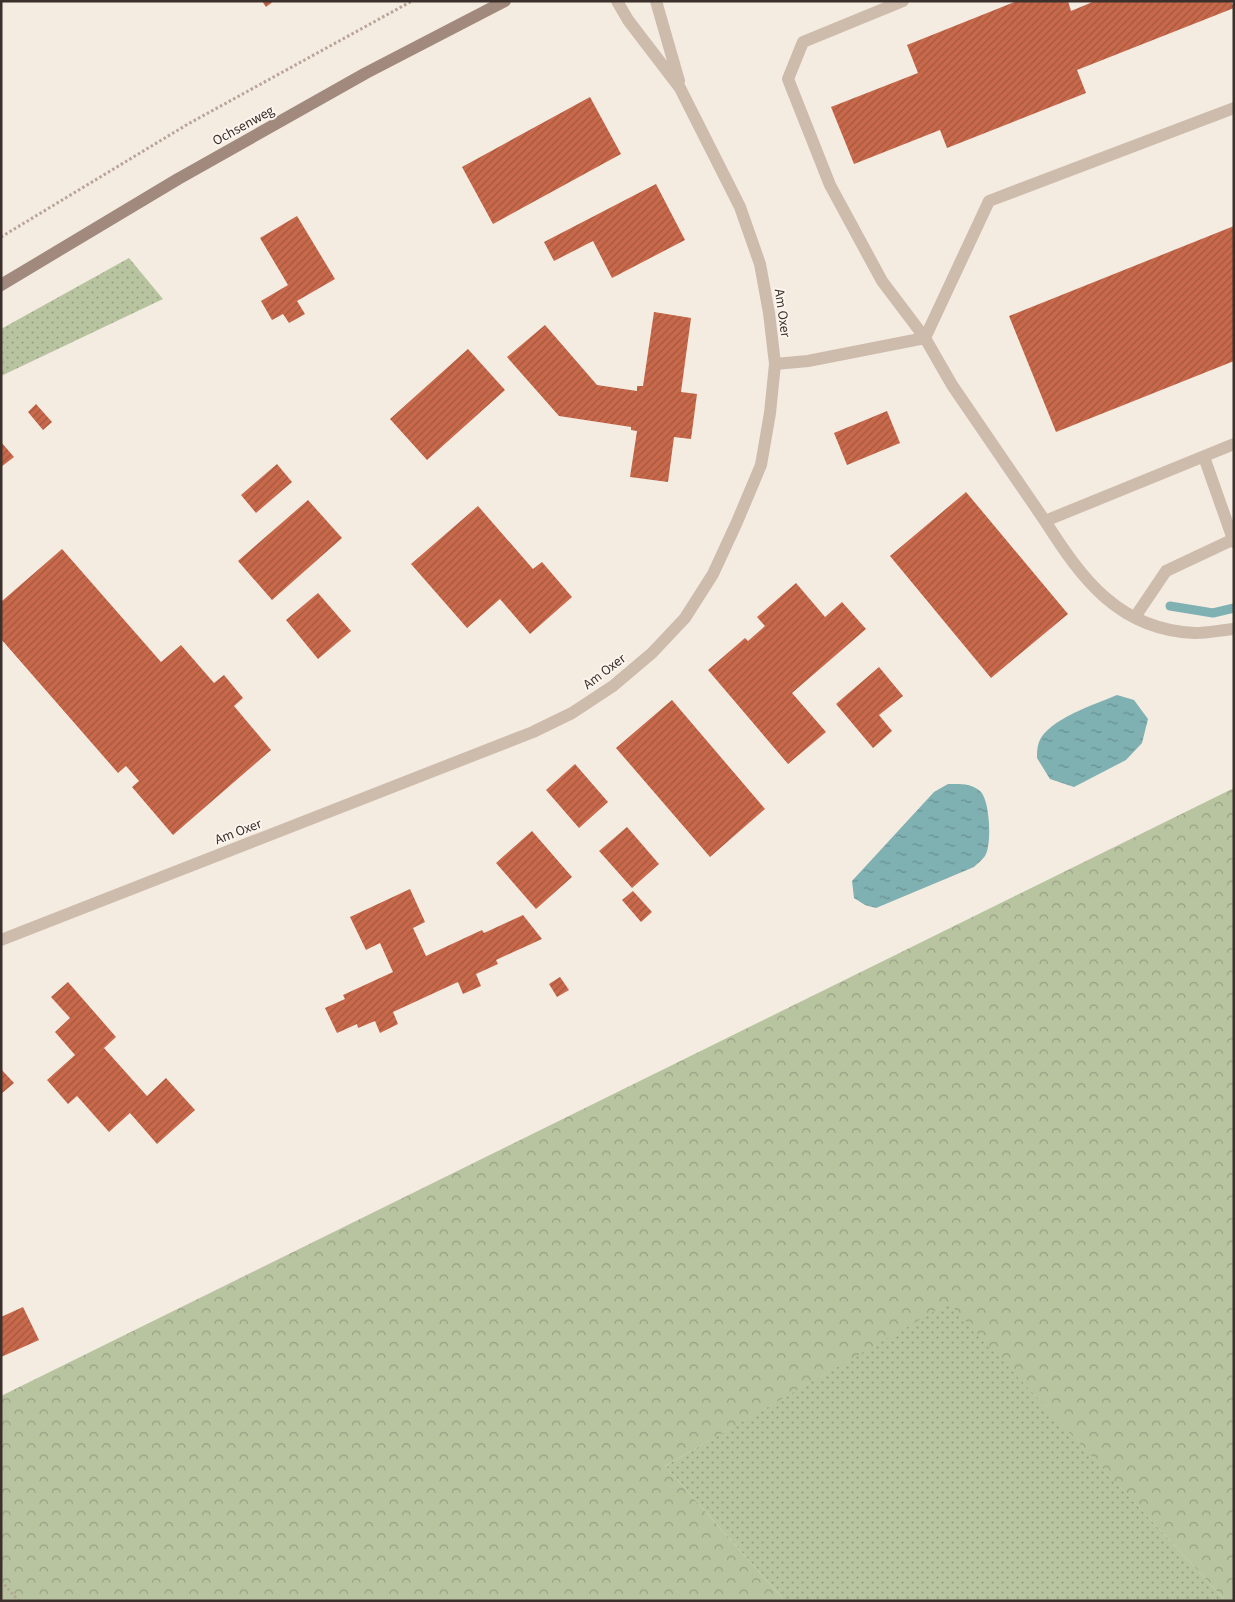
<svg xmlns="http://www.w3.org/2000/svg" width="1235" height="1602" font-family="'Source Sans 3',sans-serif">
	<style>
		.green { fill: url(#green-dots) }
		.forest { fill: url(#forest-crowns) }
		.water { fill: url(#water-ripples) }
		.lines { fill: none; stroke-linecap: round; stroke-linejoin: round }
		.stream { stroke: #7fb0b2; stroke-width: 9 }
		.building { fill: url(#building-hatch) }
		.path { stroke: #b9a596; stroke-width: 3; stroke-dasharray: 2.5 2.5; stroke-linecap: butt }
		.service { stroke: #cdbbac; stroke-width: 12 }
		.minor { stroke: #cdbbac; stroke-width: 12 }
		.secondary { stroke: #a18a7d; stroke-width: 12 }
		.labels { text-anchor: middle; stroke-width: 4; stroke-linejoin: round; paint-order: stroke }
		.street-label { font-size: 14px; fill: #3b302b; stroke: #fbf5ee }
	</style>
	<defs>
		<pattern id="green-dots" width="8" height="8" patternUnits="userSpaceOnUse" patternTransform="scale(1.25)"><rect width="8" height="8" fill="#b8c4a0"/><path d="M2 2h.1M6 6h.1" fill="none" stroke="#97a083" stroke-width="1.8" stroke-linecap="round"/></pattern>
		<pattern id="forest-crowns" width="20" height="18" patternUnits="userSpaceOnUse" patternTransform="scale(1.25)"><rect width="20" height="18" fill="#b8c4a0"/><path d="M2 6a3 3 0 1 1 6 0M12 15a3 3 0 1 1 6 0" fill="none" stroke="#97a083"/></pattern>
		<pattern id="water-ripples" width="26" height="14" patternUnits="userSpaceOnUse" patternTransform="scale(1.25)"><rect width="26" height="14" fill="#7fb0b2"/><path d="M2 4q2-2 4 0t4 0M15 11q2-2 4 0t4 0" fill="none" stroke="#699091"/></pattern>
		<pattern id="building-hatch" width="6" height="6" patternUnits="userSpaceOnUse" patternTransform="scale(1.25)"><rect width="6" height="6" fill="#c8694b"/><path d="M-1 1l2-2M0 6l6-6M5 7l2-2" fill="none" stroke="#a4573f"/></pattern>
	</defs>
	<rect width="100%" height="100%" fill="#f4ebe1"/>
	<path class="green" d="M129 258 163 299 1 376V329Z
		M949 1302 1226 1601H785L665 1466Z"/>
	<path class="forest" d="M1234 788V1601H1226L949 1303 665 1466 785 1601H1V1396Z"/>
	<path class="water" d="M1117 695 1134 700 1148 719 1142 743 1126 760 1074 787 1050 779 1037 758C1037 753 1037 747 1039 742 1048 719 1096 704 1117 695Z
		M948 784C960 784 972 783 981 792 990 802 992 845 985 856 982 860 977 864 974 867L876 908 865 905 854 898 852 881 934 792Z"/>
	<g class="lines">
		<path class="stream" d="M1170 606 1213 613 1234 608"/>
	</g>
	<path class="building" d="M262 1H274L266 7Z
		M1017 1H1068L1071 11 1095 1H1231L1234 8 1077 70 1086 93 947 148 940 130 854 164 831 107 918 73 907 45Z
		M590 97 621 154 493 224 462 167Z
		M656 184 685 240 612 278 593 241 554 261 544 242Z
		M297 216 335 279 297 301 305 314 289 323 283 314 272 320 261 301 288 285 260 238Z
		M1234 226V361L1056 432 1009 316Z
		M654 312 691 318 681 392 697 394 691 439 674 437 668 482 630 477 637 431 631 430V427L559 416 507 357 545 325 597 385 637 391V386H643Z
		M468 349 505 390 427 460 390 419Z
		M36 404 52 422 43 430 28 412Z
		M887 411 900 443 847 465 834 433Z
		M1 442 14 457 1 467Z
		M277 464 292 482 256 513 241 495Z
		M966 492 1068 614 991 678 890 556Z
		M308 500 342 538 272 600 238 561Z
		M478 506 533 569 542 562 572 597 530 634 500 599 467 628 411 564Z
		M62 549 161 662 181 645 214 683 224 675 243 698 234 706 271 750 173 835 132 787 139 781 126 766 118 773 1 639V602Z
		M796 583 825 617 842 602 866 629 792 693 826 732 788 764 708 670 745 638 748 641 765 626 757 617Z
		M318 593 351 631 318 659 286 620Z
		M879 667 903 696 879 715 892 731 873 748 836 704Z
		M672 700 765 809 710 857 616 748Z
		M575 764 608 802 579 828 546 790Z
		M627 827 659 864 632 888 599 851Z
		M532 831 572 877 536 909 496 863Z
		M410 889 425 922 413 928 426 956 482 930 484 933 523 915 542 939 496 960 498 964 476 974 481 986 463 994 458 982 393 1012 398 1024 380 1033 375 1021 358 1028 357 1024 337 1033 325 1008 345 999 343 995 393 972 380 943 366 950 350 917Z
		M633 891 652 912 641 922 622 900Z
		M560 977 569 990 557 997 549 984Z
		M68 982 116 1037 104 1048 147 1096 166 1078 195 1110 157 1144 130 1113 109 1132 77 1096 68 1104 47 1080 75 1055 55 1032 70 1018 51 997Z
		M1 1069 14 1083 1 1094Z
		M23 1307 39 1340 1 1357V1317Z"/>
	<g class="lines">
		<path class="path" d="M1 237 188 124 412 1
			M1 1581 19 1601"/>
		<path class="service" d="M1234 108 989 201 925 338 952 385 1045 521 1234 444
			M775 364 808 361 925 338 882 281 830 185 788 79 803 42 903 1
			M1204 457 1234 542
			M1045 521C1082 579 1119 630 1195 633 1208 633 1221 630 1234 629
			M1135 617 1166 571 1234 539"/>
		<path class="minor" d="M656 1 679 81
			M1 940 533 732 572 713 613 686 652 653 685 618 713 574 737 522 761 465 770 413 775 364 769 313 760 264 740 207 680 88 628 20 617 1"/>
		<path class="secondary" d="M1 285 178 179 366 73 505 1"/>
	</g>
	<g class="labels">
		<g class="street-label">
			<text transform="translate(243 125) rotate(-29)" y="5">Ochsenweg</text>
			<text transform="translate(783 313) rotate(82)" y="5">Am Oxer</text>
			<text transform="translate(604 671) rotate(-37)" y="5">Am Oxer</text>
			<text transform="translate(238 831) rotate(-21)" y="5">Am Oxer</text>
		</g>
	</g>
	<rect width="1235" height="1602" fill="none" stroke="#3b302b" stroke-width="5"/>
</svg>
